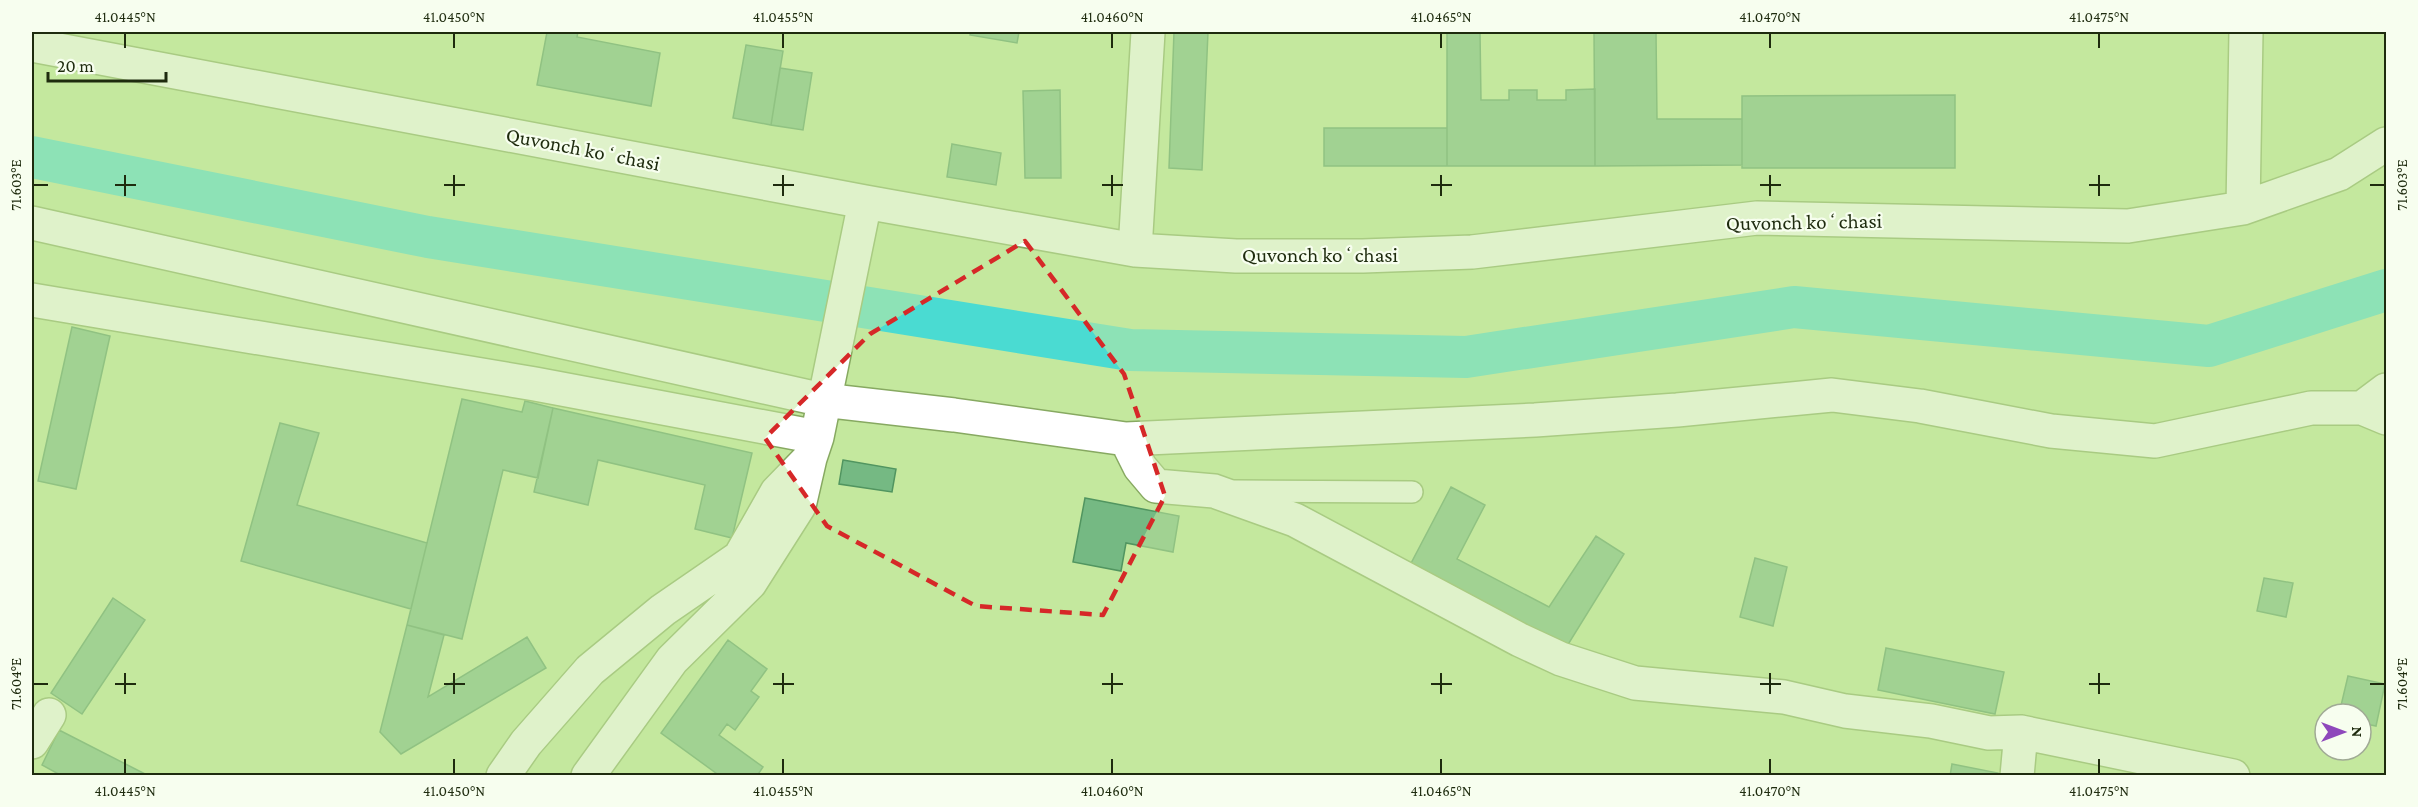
<svg xmlns="http://www.w3.org/2000/svg" width="2418" height="807" font-family="'Crimson Pro',serif">
	<style>
		.lines { fill: none; stroke-linecap: round; stroke-linejoin: round }
		.canal { stroke: #4adbd2; stroke-width: 42 }
		.building { fill: #75b983; stroke: #519560; stroke-width: 1.5 }
		.service-casing { stroke: #87a961; stroke-width: 24 }
		.minor-casing { stroke: #87a961; stroke-width: 36 }
		.service { stroke: #fff; stroke-width: 21 }
		.minor { stroke: #fff; stroke-width: 33 }
		.marked { fill: none; stroke: #d62828; stroke-width: 4.5; stroke-dasharray: 12 8; stroke-linejoin: round }
		.ticks { fill: none; stroke: #1e2b0e; stroke-width: 2 }
		.labels { text-anchor: middle; stroke-width: 4.5; stroke-linejoin: round; paint-order: stroke }
		.street-label { font-size: 21px; fill: #1e2b0e; stroke: #f7feef }
		.neatline { fill: none; stroke: #1e2b0e; stroke-width: 2 }
		.ticks-label { font-size: 15px; text-anchor: middle; fill: #1e2b0e }
	</style>
	<rect width="100%" height="100%" fill="#c4e89e"/>
	<g class="lines">
		<path class="canal" d="M32 157 428 237 1130 350 1466 357 1794 307 2209 346 2386 290"/>
	</g>
	<path class="building" d="M547 32H578L577 37 660 53 651 106 537 85Z
		M971 32H1019L1017 43 970 35Z
		M1174 32H1208L1202 170 1169 168Z
		M1447 32H1480L1481 100H1509V90H1537V100H1566V90L1595 89V166H1447Z
		M1594 32H1656L1657 119H1742V165L1595 166Z
		M746 45 783 51 771 125 733 118Z
		M780 68 812 73 803 130 771 125Z
		M1060 90 1061 178H1025L1023 91Z
		M1955 95V168H1742V96Z
		M1324 128H1447V166H1324Z
		M952 144 1001 153 996 185 947 177Z
		M72 327 110 336 76 489 38 481Z
		M462 399 522 412 525 401 553 408 538 478 503 470 462 639 407 625Z
		M553 408 752 453 732 538 695 529 705 485 598 460 588 505 534 492Z
		M280 423 319 433 297 505 427 543 411 609 241 561Z
		M843 460 896 469 892 492 839 484Z
		M1451 487 1485 505 1457 559 1549 607 1596 536 1624 554 1564 651 1408 569Z
		M1085 498 1179 516 1173 552 1126 543 1121 571 1073 562Z
		M1755 558 1787 567 1773 626 1740 617Z
		M2264 578 2293 583 2286 617 2257 611Z
		M113 598 145 620 82 714 51 693Z
		M407 625 444 635 428 697 527 637 546 668 401 754 380 732Z
		M728 640 767 669 751 691 759 697 735 730 727 724 719 735 763 767 757 776H720L661 733Z
		M1886 648 2004 672 1995 714 1878 690Z
		M2348 676 2385 684 2376 726 2361 723V714H2339Z
		M59 730 149 776H62L42 765Z
		M1952 764 1998 773V776H1950Z"/>
	<g class="lines">
		<g class="service-casing">
			<path id="service" d="M1235 491 1412 492"/>
		</g>
		<g class="minor-casing">
			<path id="minor" d="M32 45 865 202 1135 250 1236 256H1363L1472 252 1757 218 2128 226 2243 208 2339 174 2386 144
				M2243 208 2246 32
				M32 223 823 400 954 415 1126 439 1535 420 1677 410 1832 395 1920 406 2051 431 2155 441 2311 408H2362L2386 418
				M1135 250 1148 32
				M32 300 535 384 817 437
				M2362 408 2386 390
				M1126 439 1140 467 1156 486 1214 491 1295 520 1520 640 1561 659 1635 683 1784 697 1845 711 1931 721 1989 733 2021 732
				M32 742 49 715
				M503 776 526 743 590 670 663 610 740 557 777 492 810 458 817 437 865 202
				M588 776 672 660 750 583 799 506 810 458
				M2017 776 2021 732 2233 776"/>
		</g>
		<use href="#service" class="service"/>
		<use href="#minor" class="minor"/>
	</g>
	<path d="M0 0H2418V807H0ZM1025 241 1124 374 1165 496 1103 615 976 606 827 526 765 438 870 334Z" fill="#c4e89e" fill-opacity=".55" fill-rule="evenodd"/>
	<path class="marked" d="M1025 241 1124 374 1165 496 1103 615 976 606 827 526 765 438 870 334Z"/>
	<path class="ticks" d="M125 33V48M454 33V48M783 33V48M1112 33V48M1441 33V48M1770 33V48M2099 33V48M125 175V196M454 175V196M783 175V196M1112 175V196M1441 175V196M1770 175V196M2099 175V196M33 185H48M115 185H136M444 185H465M773 185H794M1102 185H1123M1431 185H1452M1760 185H1781M2089 185H2110M2370 185H2385M125 673V694M454 673V694M783 673V694M1112 673V694M1441 673V694M1770 673V694M2099 673V694M33 684H48M115 684H136M444 684H465M773 684H794M1102 684H1123M1431 684H1452M1760 684H1781M2089 684H2110M2370 684H2385M125 759V774M454 759V774M783 759V774M1112 759V774M1441 759V774M1770 759V774M2099 759V774"/>
	<g class="labels">
		<g class="street-label">
			<text transform="translate(583 149) rotate(11)" y="7">Quvonch koʻchasi</text>
			<text transform="translate(1804 222) rotate(-1)" y="7">Quvonch koʻchasi</text>
			<text x="1320" y="262">Quvonch koʻchasi</text>
		</g>
	</g>
	<rect width="2418" height="807" fill="none" stroke="#f7feef" stroke-width="66"/>
	<g transform="translate(2343 732) rotate(90)"><circle r="28" fill="#f7feef" stroke="#a0aa95" stroke-width="1.5"/>
	<path d="M0-4.5L10 22L0 15L-10 22Z" fill="#8e48bb"/>
	<text y="-9" font-size="16" font-weight="bold" text-anchor="middle" fill="#1e2b0e">N</text>
	</g>
	<path d="M48 72v9h118v-9" fill="none" stroke="#1e2b0e" stroke-width="3"/>
	<text x="57" y="72" font-size="18" fill="#1e2b0e" stroke="#f7feef" stroke-width="4.5" paint-order="stroke">20 m</text>
	<rect x="33" y="33" width="2352" height="741" class="neatline"/>
	<g class="ticks-label">
		<text x="125" y="22">41.0445°N</text>
		<text x="454" y="22">41.0450°N</text>
		<text x="783" y="22">41.0455°N</text>
		<text x="1112" y="22">41.0460°N</text>
		<text x="1441" y="22">41.0465°N</text>
		<text x="1770" y="22">41.0470°N</text>
		<text x="2099" y="22">41.0475°N</text>
		<text transform="translate(2402 185) rotate(-90)" y="5">71.603°E</text>
		<text transform="translate(16 185) rotate(-90)" y="5">71.603°E</text>
		<text transform="translate(2402 684) rotate(-90)" y="5">71.604°E</text>
		<text transform="translate(16 684) rotate(-90)" y="5">71.604°E</text>
		<text x="125" y="796">41.0445°N</text>
		<text x="454" y="796">41.0450°N</text>
		<text x="783" y="796">41.0455°N</text>
		<text x="1112" y="796">41.0460°N</text>
		<text x="1441" y="796">41.0465°N</text>
		<text x="1770" y="796">41.0470°N</text>
		<text x="2099" y="796">41.0475°N</text>
	</g>
</svg>
